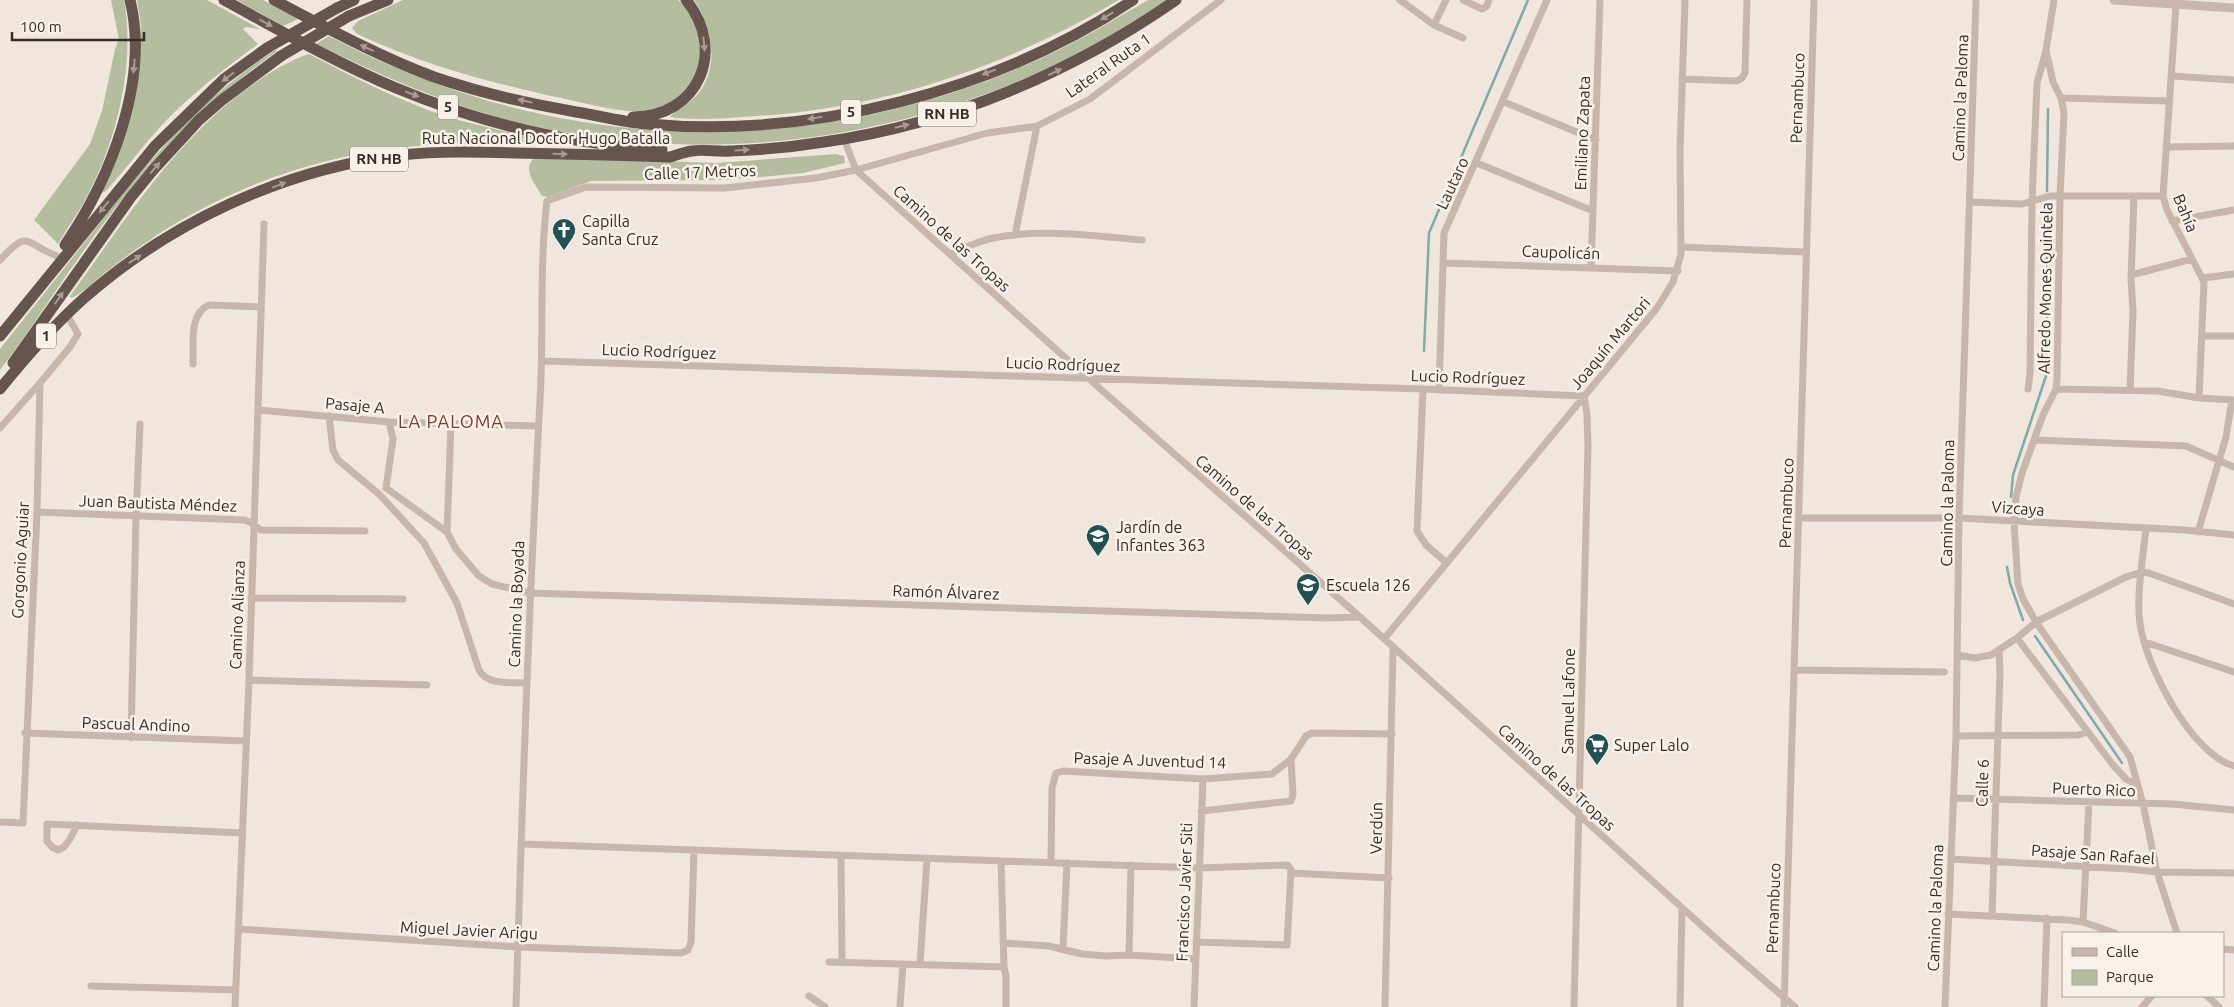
<svg xmlns="http://www.w3.org/2000/svg" width="2234" height="1007" font-family="Ubuntu,sans-serif">
	<style>
		.green { fill: #b5bd9f }
		.lines { fill: none; stroke-linecap: round; stroke-linejoin: round }
		.stream { stroke: #80aaaa; stroke-width: 2.5 }
		.minor { stroke: #c7b6ab; stroke-width: 7 }
		.tertiary { stroke: #c7b6ab; stroke-width: 9 }
		.trunk { stroke: #65554e; stroke-width: 11 }
		.trunk-bridge { stroke: #65554e; stroke-width: 11 }
		.oneway { fill: #a79b94 }
		.labels { text-anchor: middle; stroke-width: 5; stroke-linejoin: round; paint-order: stroke }
		.shield { fill: #f8f1ea; stroke: #706863; stroke-width: 1 }
		.shield-label { font-size: 15px; font-weight: bold; fill: #352d29 }
		.street-label { font-size: 16px; fill: #352d29; stroke: #f8f1ea }
		.poi-label { font-size: 16px; fill: #352d29; stroke: #f8f1ea; text-anchor: start }
		.neighbourhood-label { font-size: 18px; letter-spacing: 1px; fill: #7c3a2b; stroke: #f8f1ea }
	</style>
	<rect width="100%" height="100%" fill="#f0e6de"/>
	<path class="green" d="M111 0H124C136 65 116 144 84 202 76 216 66 230 58 244L34 220 90 144 102 111 115 49 119 39Z
		M137 0H207L260 29 246 27 243 29 258 44C224 69 190 95 161 126 142 147 125 170 106 191L102 193 138 71 141 25Z
		M237 0H263L298 19 283 26Z
		M403 0H678C696 18 705 45 697 70 691 88 676 102 658 108 633 116 603 107 579 102 502 86 428 67 357 34L352 28 358 21Z
		M694 0H1119C1007 66 886 108 757 116 728 118 698 121 670 117 675 110 687 105 694 98 721 72 713 27 694 0Z
		M1148 0H1167C1130 23 1094 48 1054 66 878 146 687 168 500 118 436 100 376 73 316 44L329 36C549 153 797 163 1026 65 1069 47 1108 23 1148 0Z
		M275 50 277 51C200 106 140 172 85 249 56 289 30 331 0 370V349C27 315 54 281 81 247 142 169 191 106 275 50Z
		M309 54C353 77 398 100 445 116 481 127 517 133 553 143 507 144 462 142 416 146 341 152 262 176 196 212 164 229 135 249 107 271 98 278 81 295 71 298L70 296C122 225 168 151 237 96 260 79 282 63 309 54Z
		M836 154 844 156 845 163 803 173 762 177 721 180 591 181 548 197 542 196C535 184 521 168 535 157L717 163Z"/>
	<g class="lines">
		<path class="stream" d="M2047 191 2048 109
			M1424 351 1429 233 1528 0
			M2011 497 2013 475 2047 373V207
			M2007 567 2010 583 2023 620
			M2035 636 2122 763"/>
		<path class="minor" d="M1400 0 1434 25 1463 38
			M1463 0 1482 9 1487 6 1489 0
			M2054 0 2046 50 2053 82 2061 98 2064 113 2060 196 2057 380 2056 389 2043 415 2022 473 2016 497 2014 522 2018 584 2023 599 2036 622 2130 757 2143 804 2157 872 2177 933
			M2176 5 2163 196 2167 210 2204 282 2199 398
			M1434 25 1446 0
			M2172 76 2234 80
			M1682 79 1737 81 1742 78 1745 73 1747 0
			M2061 98 2169 101
			M1504 102 1596 140
			M844 139 856 170 1089 379 1360 617 1720 942 1795 1007
			M2166 147 2234 146
			M1477 163 1593 211
			M1970 202 2022 204 2050 196H2163
			M2172 221 2234 210
			M1015 235 1037 126
			M1681 247 1806 252
			M950 254C964 248 978 241 993 238 1042 228 1093 236 1142 240
			M0 260C30 228 23 243 57 256
			M1443 263 1678 271
			M1591 267 1600 0
			M2131 275 2192 259
			M2203 278 2234 274
			M2202 336H2234
			M542 361 1423 389 1584 396 1587 414 1588 446 1574 1007
			M193 364C194 345 188 314 209 305L261 307
			M1423 389 1417 531 1426 545 1447 563
			M2028 389 2030 374 2032 201 2037 83 2046 51
			M2056 389 2158 391 2199 398 2234 400
			M1439 390 1444 233 1547 0
			M2130 390 2133 311 2131 280 2134 196
			M259 410 389 422 538 426
			M329 416 333 450 338 460 379 494 424 543 457 603 479 670C488 686 511 682 527 683
			M0 428 40 383
			M2035 440 2186 446 2234 467
			M386 488 447 532 456 549 479 576 492 584 530 593 1327 618 1360 617
			M386 488 393 439 389 422
			M37 512 244 520 250 522 261 530 365 531
			M1799 518H1959L2185 530 2234 535
			M2146 529C2143 557 2136 596 2140 624 2146 666 2191 754 2234 766
			M447 532 451 424
			M2198 532 2226 437 2232 400
			M251 598 403 599
			M2017 638 2113 765 2126 779 2138 786
			M1384 639 1657 308 1673 282 1681 254 1680 150 1685 0
			M2145 642 2234 672
			M1958 655 1975 658 1991 655 2017 638 2036 622 2126 577 2141 572 2149 573 2234 604
			M1794 670 1944 672
			M249 680 427 685
			M25 733 246 741
			M1956 736 2078 735 2087 732
			M131 738 136 516 140 424
			M1953 798 2172 804 2234 810
			M1201 811 1291 801 1293 795 1291 759
			M0 822 23 823 37 512 40 383 70 347 78 334 67 315
			M77 825 70 839 64 847 58 850 52 847 47 841V824L242 833
			M522 844 1198 868 1288 865 1291 870 1287 945 1196 942
			M841 857 842 963
			M1951 859 2128 869 2157 872 2234 873
			M1001 861 1004 967 1006 976V1007
			M1051 862 1052 788 1056 773 1063 771 1203 779 1272 774 1291 759 1306 736 1312 733 1392 734
			M1291 873 1389 878
			M1948 914 2068 920 2083 922 2115 933
			M1992 916 2000 673 1999 650
			M2083 922 2089 802
			M239 929 518 947 681 953 688 950 691 942 694 851
			M1003 943 1049 946 1082 954 1106 956 1129 955 1195 959
			M1063 948 1067 863
			M2223 949 2234 950
			M1129 955 1131 865
			M829 962 1004 967
			M920 964 927 859
			M91 986 236 990
			M809 996 825 1007
			M2207 996 2219 1007
			M235 1007 249 680 264 224
			M516 1007C522 804 529 602 540 400 544 334 539 267 547 201L586 187 724 188 816 178 856 170 987 133 1037 126 1090 99 1221 0
			M900 1007 903 964
			M1194 1007 1203 779
			M1385 1007 1393 649
			M1680 1007 1682 908
			M1784 1007 1814 0
			M1945 1007 1956 736 1959 518 1976 0
			M2044 1007 2047 918
			M2142 1007 2152 996"/>
		<path class="tertiary" d="M2114 0 2234 8"/>
		<path class="trunk" d="M224 0C281 31 337 63 396 88 480 123 572 145 662 149
			M274 0C327 28 378 56 434 77 478 92 525 103 571 111 596 115 622 122 647 124 811 139 997 91 1133 0
			M337 8 354 0
			M349 16 388 0
			M633 117C699 117 727 50 686 0
			M65 245C110 179 150 81 130 0
			M0 336 155 146 224 79 267 48
			M13 363 131 197 154 169 199 120 222 100 281 56
			M0 389C26 357 52 327 82 300 170 222 284 169 401 155 439 151 477 152 515 153 567 154 618 155 670 157 677 155 684 152 692 151 704 149 717 152 730 151 761 150 793 147 824 142 951 124 1071 73 1176 0"/>
		<path class="trunk-bridge" d="M267 48 337 8
			M281 56 349 16"/>
	</g>
	<defs><path id="oneway-solid" d="M-6-.8H1V-3.2L6.5 0L1 3.2V.8H-6Z" transform="scale(1.25)"/></defs>
	<g class="oneway">
		<use href="#oneway-solid" transform="translate(1107 16) rotate(149)"/>
		<use href="#oneway-solid" transform="translate(266 23) rotate(28)"/>
		<use href="#oneway-solid" transform="translate(704 44) rotate(85)"/>
		<use href="#oneway-solid" transform="translate(367 48) rotate(-155)"/>
		<use href="#oneway-solid" transform="translate(134 66) rotate(96)"/>
		<use href="#oneway-solid" transform="translate(989 72) rotate(159)"/>
		<use href="#oneway-solid" transform="translate(1055 72) rotate(-25)"/>
		<use href="#oneway-solid" transform="translate(228 77) rotate(143)"/>
		<use href="#oneway-solid" transform="translate(412 94) rotate(21)"/>
		<use href="#oneway-solid" transform="translate(525 101) rotate(-168)"/>
		<use href="#oneway-solid" transform="translate(815 118) rotate(171)"/>
		<use href="#oneway-solid" transform="translate(902 126) rotate(-13)"/>
		<use href="#oneway-solid" transform="translate(742 150) rotate(-4)"/>
		<use href="#oneway-solid" transform="translate(560 154) rotate(2)"/>
		<use href="#oneway-solid" transform="translate(155 168) rotate(-49)"/>
		<use href="#oneway-solid" transform="translate(279 185) rotate(-20)"/>
		<use href="#oneway-solid" transform="translate(104 207) rotate(129)"/>
		<use href="#oneway-solid" transform="translate(135 259) rotate(-34)"/>
		<use href="#oneway-solid" transform="translate(59 298) rotate(-55)"/>
	</g>
	<defs>
		<g id="church-pin" transform="scale(1.25)"><path d="M0 17L-7.5 6A9.5 9.5 0 1 1 7.5 6Z" fill="#235152" stroke="#f8f1ea"/><path d="M-1.2-6h2.4v3.5h3.3v2.4h-3.3V6h-2.4V-.1h-3.3v-2.4h3.3Z" fill="#fff"/></g>
		<g id="school-pin" transform="scale(1.25)"><path d="M0 17L-7.5 6A9.5 9.5 0 1 1 7.5 6Z" fill="#235152" stroke="#f8f1ea"/><path d="M0-5L7-2L0 1L-7-2ZM-4 1L0 2.5L4 1V4Q0 6-4 4Z" fill="#fff"/></g>
		<g id="supermarket-pin" transform="scale(1.25)"><path d="M0 17L-7.5 6A9.5 9.5 0 1 1 7.5 6Z" fill="#235152" stroke="#f8f1ea"/><path d="M-6-5.5h2.5l.6 2H6L4.5 2H-2.5L-4.4-4H-6ZM-1.5 3.2a1.3 1.3 0 1 0 .1 0ZM3 3.2a1.3 1.3 0 1 0 .1 0Z" fill="#fff"/></g>
	</defs>
	<g fill-rule="evenodd">
		<use href="#church-pin" x="564" y="230"/>
		<use href="#school-pin" x="1098" y="536"/>
		<use href="#school-pin" x="1308" y="585"/>
		<use href="#supermarket-pin" x="1597" y="745"/>
	</g>
	<g class="labels">
		<g class="shield">
			<rect x="438" y="94.5" width="20" height="25" rx="4"/>
			<rect x="841" y="99.5" width="20" height="25" rx="4"/>
			<rect x="918" y="101.5" width="58" height="25" rx="4"/>
			<rect x="350" y="146.5" width="58" height="25" rx="4"/>
			<rect x="36" y="323.5" width="20" height="25" rx="4"/>
		</g>
		<g class="shield-label">
			<text x="448" y="112">5</text>
			<text x="851" y="117">5</text>
			<text x="947" y="119">RN HB</text>
			<text x="379" y="164">RN HB</text>
			<text x="46" y="341">1</text>
		</g>
		<g class="street-label">
			<text transform="translate(1108 65) rotate(-35)" y="6">Lateral Ruta 1</text>
			<text transform="translate(1797 98) rotate(-88)" y="6">Pernambuco</text>
			<text transform="translate(1960 98) rotate(-88)" y="6">Camino la Paloma</text>
			<text transform="translate(1582 133) rotate(-88)" y="6">Emiliano Zapata</text>
			<text x="546" y="144">Ruta Nacional Doctor Hugo Batalla</text>
			<text transform="translate(700 172) rotate(-2)" y="6">Calle 17 Metros</text>
			<text transform="translate(1452 183) rotate(-65)" y="6">Lautaro</text>
			<text transform="translate(2186 213) rotate(67)" y="6">Bahía</text>
			<text transform="translate(952 238) rotate(42)" y="6">Camino de las Tropas</text>
			<text transform="translate(1561 252) rotate(2)" y="6">Caupolicán</text>
			<text transform="translate(2045 288) rotate(-89)" y="6">Alfredo Mones Quintela</text>
			<text transform="translate(1610 343) rotate(-50)" y="6">Joaquín Martori</text>
			<text transform="translate(659 351) rotate(2)" y="6">Lucio Rodríguez</text>
			<text transform="translate(1063 364) rotate(2)" y="6">Lucio Rodríguez</text>
			<text transform="translate(1468 377) rotate(2)" y="6">Lucio Rodríguez</text>
			<text transform="translate(355 405) rotate(5)" y="6">Pasaje A</text>
			<text transform="translate(158 503) rotate(2)" y="6">Juan Bautista Méndez</text>
			<text transform="translate(1786 503) rotate(-88)" y="6">Pernambuco</text>
			<text transform="translate(1947 503) rotate(-89)" y="6">Camino la Paloma</text>
			<text transform="translate(1255 507) rotate(41)" y="6">Camino de las Tropas</text>
			<text transform="translate(2018 508) rotate(4)" y="6">Vizcaya</text>
			<text transform="translate(20 560) rotate(-87)" y="6">Gorgonio Aguiar</text>
			<text transform="translate(946 592) rotate(2)" y="6">Ramón Álvarez</text>
			<text transform="translate(516 604) rotate(-88)" y="6">Camino la Boyada</text>
			<text transform="translate(237 615) rotate(-88)" y="6">Camino Alianza</text>
			<text transform="translate(1568 701) rotate(-89)" y="6">Samuel Lafone</text>
			<text transform="translate(136 724) rotate(2)" y="6">Pascual Andino</text>
			<text transform="translate(1150 760) rotate(2)" y="6">Pasaje A Juventud 14</text>
			<text transform="translate(1557 777) rotate(42)" y="6">Camino de las Tropas</text>
			<text transform="translate(1982 783) rotate(-88)" y="6">Calle 6</text>
			<text transform="translate(2094 789) rotate(2)" y="6">Puerto Rico</text>
			<text transform="translate(1376 828) rotate(-89)" y="6">Verdún</text>
			<text transform="translate(2093 854) rotate(4)" y="6">Pasaje San Rafael</text>
			<text transform="translate(1184 892) rotate(-88)" y="6">Francisco Javier Siti</text>
			<text transform="translate(1773 908) rotate(-88)" y="6">Pernambuco</text>
			<text transform="translate(1935 908) rotate(-88)" y="6">Camino la Paloma</text>
			<text transform="translate(469 930) rotate(3)" y="6">Miguel Javier Arigu</text>
		</g>
		<g class="poi-label">
			<text x="582" y="227">Capilla<tspan x="582" dy="18">Santa Cruz</tspan></text>
			<text x="1116" y="533">Jardín de<tspan x="1116" dy="18">Infantes 363</tspan></text>
			<text x="1326" y="591">Escuela 126</text>
			<text x="1614" y="751">Super Lalo</text>
		</g>
		<g class="neighbourhood-label">
			<text x="451" y="428">LA PALOMA</text>
		</g>
	</g>
	<rect x="2062" y="932" width="162" height="65" fill="#f8f1ea" stroke="#aaa39d"/>
	<rect x="2072" y="948" width="25" height="8" fill="#c7b6ab" stroke="#aaa39d"/>
	<text x="2106" y="957" font-size="15" fill="#352d29">Calle</text>
	<rect x="2072" y="970" width="25" height="15" fill="#b5bd9f" stroke="#aaa39d"/>
	<text x="2106" y="982" font-size="15" fill="#352d29">Parque</text>
	<path d="M12 32v8h132v-8" fill="none" stroke="#352d29" stroke-width="2.5"/>
	<text x="20" y="32" font-size="15" fill="#352d29" stroke="#f8f1ea" stroke-width="4" paint-order="stroke">100 m</text>
</svg>
